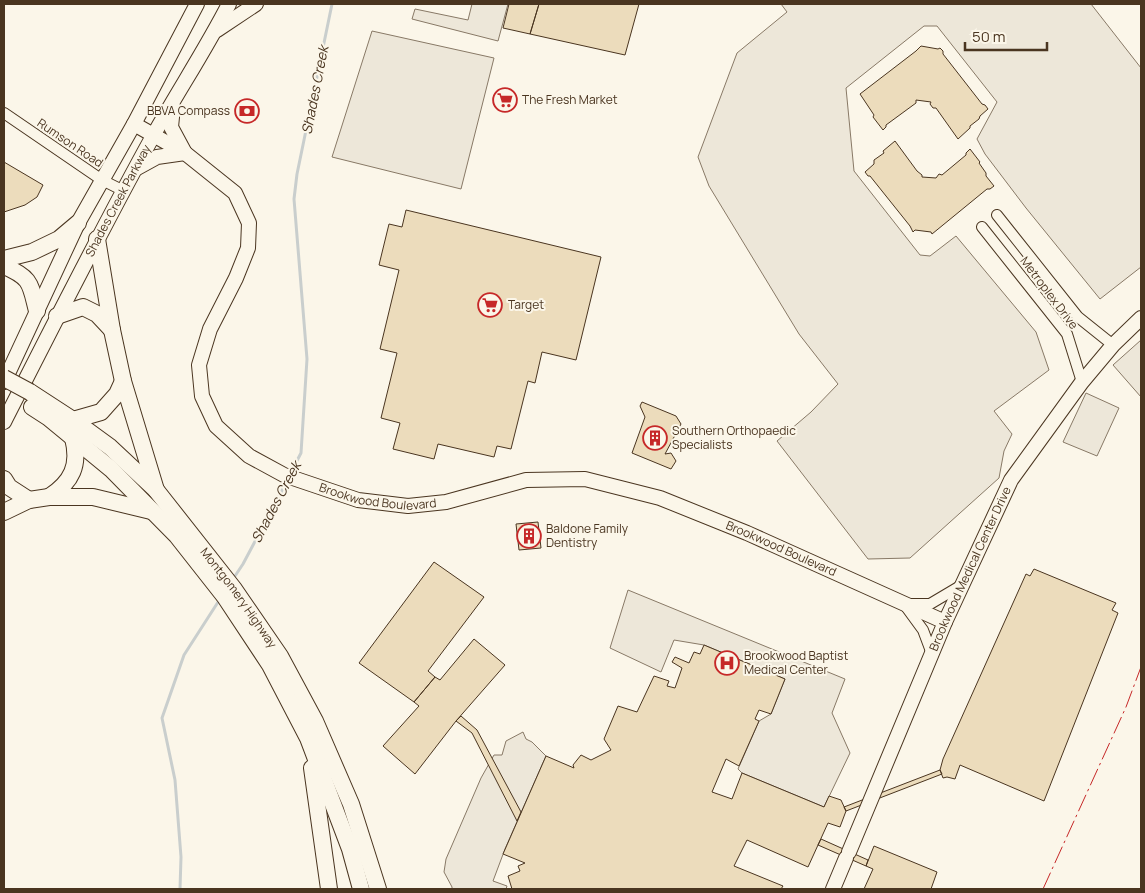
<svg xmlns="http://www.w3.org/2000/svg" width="1145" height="893" font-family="Manrope,sans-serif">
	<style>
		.parking { fill: #ede7d9; stroke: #887966 }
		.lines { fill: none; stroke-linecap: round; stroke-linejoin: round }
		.stream { stroke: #c9cecd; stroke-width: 3 }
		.building { fill: #ecdcbc; stroke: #4a3520 }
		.street-casing { stroke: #4a3520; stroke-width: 12 }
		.secondary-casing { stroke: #4a3520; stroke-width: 16 }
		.primary-casing { stroke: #4a3520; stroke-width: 18 }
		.street { stroke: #fbf6e9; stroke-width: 10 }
		.secondary { stroke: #fbf6e9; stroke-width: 14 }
		.primary { stroke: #fbf6e9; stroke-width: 16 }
		.primary-bridge-casing { stroke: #4a3520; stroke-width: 18; stroke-linecap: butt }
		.primary-bridge { stroke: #fbf6e9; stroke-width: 16 }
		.power { stroke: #c62828; stroke-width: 1; stroke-dasharray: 18 4 2.5 4; stroke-linecap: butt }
		.labels { text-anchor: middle; stroke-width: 4; stroke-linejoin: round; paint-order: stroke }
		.poi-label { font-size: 12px; fill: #4a3520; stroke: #fbf6e9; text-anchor: start }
		.street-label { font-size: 12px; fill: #4a3520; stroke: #fbf6e9 }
		.water-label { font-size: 14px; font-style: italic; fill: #4a3520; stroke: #fbf6e9 }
	</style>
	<rect width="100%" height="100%" fill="#fbf6e9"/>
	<path class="parking" d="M472 4H508L498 41 412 19 415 9 468 20Z
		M781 4H1091L1141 68V267L1100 299 1026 208 985 154 977 139 997 102 937 26H924L846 88 854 171 920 255 930 256 956 236 1036 332 1049 370 994 411 1012 434 1004 451 999 478 910 558 868 559 777 441 811 412 838 384 799 334 709 186 698 157 737 53 787 12Z
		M372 31 494 58 461 189 332 157Z
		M1141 340V397L1113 365Z
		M1086 393 1119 408 1097 456 1063 442Z
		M628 590 845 679 832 713 850 753 824 807 742 773 738 769 759 721 771 714 785 679 704 645 674 640 661 672 610 648Z
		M523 732 526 739 532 742 546 756 505 849 493 881 507 886 506 889H452V887L444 872 446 859 481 778 494 755H502L506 741Z"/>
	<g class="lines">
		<path class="stream" d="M290 474 301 453 307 359 294 199 297 174 332 4
			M233 579 243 564 288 479
			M180 889 181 857 175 780 162 718 184 655 220 599"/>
	</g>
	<path class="building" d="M509 4H539L530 34 503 28Z
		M539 4H639L625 55 530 34Z
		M921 46 938 49 940 48 943 51V54L982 104 985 105 988 109 980 116 979 119 970 126V128L958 139 936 108H933L930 104 931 102 916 100V103L886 125V127L883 130 873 117 874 115 860 94 916 51Z
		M895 141 917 171 922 175V177L936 178 939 174 942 175 966 155V153L970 149 980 162 979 163 986 173V176L994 186 990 189H987L932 234 931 232 915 230 913 232 910 226 870 176H868L865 172 874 164V160L884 153 883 151Z
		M4 162 43 185 37 197 25 205 4 212Z
		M406 210 601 257 576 360 542 352 535 383 528 381 511 449 497 446 494 457 438 444 434 459 393 449 400 423 381 418 397 353 380 349 399 270 379 265 389 224 402 227Z
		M642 402 676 416 681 424 665 454 671 453 676 461 671 469 632 453 645 417 640 406Z
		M538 522 541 548 519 550 516 524Z
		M434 562 484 597 428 671 435 677 414 702 359 663Z
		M1034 569 1116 603 1112 610 1118 613 1044 801 960 765 955 779 947 777 943 778 940 770 943 759 1026 574 1030 576Z
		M474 639 505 665 456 721 415 774 383 746 419 706 414 702 435 677 440 680Z
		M704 645 785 679 771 714 759 710 755 719 759 721 739 766 726 759 712 792 732 799 742 773 824 807 829 796 841 800 846 811 840 827 828 823 808 867 747 840 734 866 783 886 781 889H512L508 876 520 871 518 866 525 863 503 854 546 756 574 768 573 765 581 755 591 760 611 750 604 739 618 706 637 712 654 676 669 681 667 686 675 688 682 668 672 662 675 657 689 663 694 652 700 654Z
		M461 716 477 730 521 812 517 821 472 733 456 721Z
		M940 770 942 774 846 811 844 807Z
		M821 839 868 860 866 866 818 845Z
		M874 846 937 872 931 889H864L873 869 866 866Z"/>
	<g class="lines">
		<g class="street-casing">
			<path id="street" d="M4 113 102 180 124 191
				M997 215 1078 317 1113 345
				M982 227 1067 334 1082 382
				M904 604 923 630 932 654
				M909 604H930L962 585"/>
		</g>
		<g class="secondary-casing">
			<g id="secondary">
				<path d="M217 30 256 4"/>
				<path id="s1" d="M134 124 185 153 235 193 249 223 248 248 236 278 210 329 199 365 202 396 216 426 249 456 284 475 358 500 408 506 446 502 526 480 585 479 660 498 747 533 945 622"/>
				<path d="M137 168 157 157 185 153 171 127 173 107"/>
				<path d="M4 382 78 223 134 124 197 4"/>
				<path id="s2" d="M4 422C53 326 101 230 153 136 178 91 206 49 229 4"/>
				<path id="s3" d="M849 852 945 622 1011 480 1082 382 1113 345 1141 318"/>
				<path d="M833 889 846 858"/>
			</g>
		</g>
		<g class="primary-casing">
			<g id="primary">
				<path d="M97 239 112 330 123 381 156 490"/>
				<path d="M4 259 32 252 59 239 78 223"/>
				<path d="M4 266C32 278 30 284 37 311"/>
				<path d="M57 316 83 307 97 314 112 330"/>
				<path id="s4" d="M30 392 73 420 110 447 156 490 234 589 280 656 315 721 351 804 378 889"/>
				<path d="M32 407 49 418 111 469 177 536 225 597 270 665 308 738 350 849 361 889"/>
				<path d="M73 420 101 412 117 394 123 381"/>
				<path d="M4 479 9 487 29 500"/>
				<path d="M49 497C72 482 80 465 73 438"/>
				<path d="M4 512 29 500 49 497H93L151 511"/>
				<path d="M312 768 329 889"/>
			</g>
		</g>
		<use href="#street" class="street"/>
		<use href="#secondary" class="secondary"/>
		<use href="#primary" class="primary"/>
		<g class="primary-bridge-casing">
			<path id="primary-bridge" d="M4 378 30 392"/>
		</g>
		<use href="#primary-bridge" class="primary-bridge"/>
		<path class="power" d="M1043 889 1126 707 1141 667"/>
	</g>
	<defs>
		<g id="supermarket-ring" transform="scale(1.25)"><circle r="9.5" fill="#fbf6e9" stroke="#c62828" stroke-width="1.5"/><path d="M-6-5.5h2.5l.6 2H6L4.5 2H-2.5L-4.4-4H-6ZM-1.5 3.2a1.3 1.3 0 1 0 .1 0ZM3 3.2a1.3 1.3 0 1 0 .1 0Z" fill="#c62828"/></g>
		<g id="bank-ring" transform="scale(1.25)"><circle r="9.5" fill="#fbf6e9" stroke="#c62828" stroke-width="1.5"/><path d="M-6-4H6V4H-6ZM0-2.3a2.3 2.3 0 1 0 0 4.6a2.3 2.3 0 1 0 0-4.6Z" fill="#c62828"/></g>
		<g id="building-ring" transform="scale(1.25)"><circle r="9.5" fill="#fbf6e9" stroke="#c62828" stroke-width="1.5"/><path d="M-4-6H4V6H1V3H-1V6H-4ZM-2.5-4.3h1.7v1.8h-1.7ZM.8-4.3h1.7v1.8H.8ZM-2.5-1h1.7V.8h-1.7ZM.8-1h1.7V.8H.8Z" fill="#c62828"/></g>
		<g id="hospital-ring" transform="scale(1.25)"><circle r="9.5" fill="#fbf6e9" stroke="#c62828" stroke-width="1.5"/><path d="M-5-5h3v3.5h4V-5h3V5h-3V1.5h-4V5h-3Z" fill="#c62828"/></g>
	</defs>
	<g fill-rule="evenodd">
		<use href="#supermarket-ring" x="505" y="100"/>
		<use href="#bank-ring" x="247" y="111"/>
		<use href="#supermarket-ring" x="490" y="305"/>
		<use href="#building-ring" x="655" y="438"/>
		<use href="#building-ring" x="529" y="536"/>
		<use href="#hospital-ring" x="727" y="663"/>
	</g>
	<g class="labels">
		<g class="poi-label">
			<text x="522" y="104">The Fresh Market</text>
			<text x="230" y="115" text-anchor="end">BBVA Compass</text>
			<text x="508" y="309">Target</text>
			<text x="672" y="435">Southern Orthopaedic<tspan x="672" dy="14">Specialists</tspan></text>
			<text x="546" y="533">Baldone Family<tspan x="546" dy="14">Dentistry</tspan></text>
			<text x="744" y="660">Brookwood Baptist<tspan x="744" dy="14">Medical Center</tspan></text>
		</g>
		<g class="street-label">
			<text transform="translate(70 143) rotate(34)" y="4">Rumson Road</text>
			<text dy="4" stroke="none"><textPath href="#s2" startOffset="249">Shades Creek Parkway</textPath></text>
			<text transform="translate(1049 293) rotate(53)" y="4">Metroplex Drive</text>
			<text dy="4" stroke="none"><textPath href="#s1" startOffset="554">Brookwood Boulevard</textPath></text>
			<text dy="4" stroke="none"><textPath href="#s1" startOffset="974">Brookwood Boulevard</textPath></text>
			<text dy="4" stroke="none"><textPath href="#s3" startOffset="308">Brookwood Medical Center Drive</textPath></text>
			<text dy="4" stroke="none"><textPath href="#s4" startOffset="296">Montgomery Highway</textPath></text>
		</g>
		<g class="water-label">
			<text transform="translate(315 90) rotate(-79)" y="5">Shades Creek</text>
			<text transform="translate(276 502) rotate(-62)" y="5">Shades Creek</text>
		</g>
	</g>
	<rect width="1145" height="893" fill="none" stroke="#4a3520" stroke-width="10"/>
	<path d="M965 42v8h82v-8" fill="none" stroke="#4a3520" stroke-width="2.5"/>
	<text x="972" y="42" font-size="15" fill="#4a3520" stroke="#fbf6e9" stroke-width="4" paint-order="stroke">50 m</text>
</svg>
